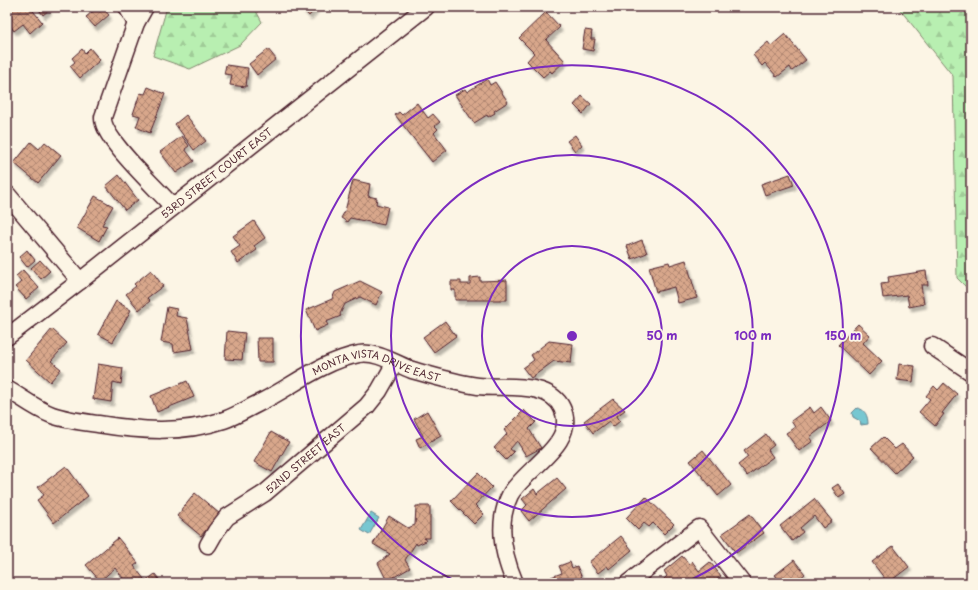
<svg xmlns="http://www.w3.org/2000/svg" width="978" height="590" font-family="'Playpen Sans',sans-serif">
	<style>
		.forest { fill: url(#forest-firs); stroke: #81876e }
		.water { fill: url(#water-ripples); stroke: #65848f }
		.building { fill: url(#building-cross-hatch); stroke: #4a1f2b; filter: url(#shadow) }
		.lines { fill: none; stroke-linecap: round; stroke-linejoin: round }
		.minor-casing { stroke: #4a1f2b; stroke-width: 19 }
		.minor { stroke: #fcf5e5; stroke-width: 16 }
		.ring { fill: none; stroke: #7b2cbf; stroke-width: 2 }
		.labels { text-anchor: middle; stroke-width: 3.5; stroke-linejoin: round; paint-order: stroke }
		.street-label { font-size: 10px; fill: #4a1f2b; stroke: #fcf5e5 }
		.centre { fill: #7b2cbf; stroke: #fcf5e5; stroke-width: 2 }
		.ring-label { font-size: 12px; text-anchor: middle; font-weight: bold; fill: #7b2cbf; stroke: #fcf5e5; stroke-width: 3.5; stroke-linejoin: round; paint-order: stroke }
	</style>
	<defs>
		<pattern id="forest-firs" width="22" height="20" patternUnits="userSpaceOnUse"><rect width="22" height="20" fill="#b8efb1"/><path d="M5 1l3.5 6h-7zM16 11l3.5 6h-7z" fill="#a0cc98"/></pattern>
		<pattern id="water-ripples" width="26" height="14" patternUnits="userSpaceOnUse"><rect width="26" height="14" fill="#77c7d1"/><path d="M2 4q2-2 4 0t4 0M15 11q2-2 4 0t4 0" fill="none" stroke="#68aab4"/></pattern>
		<pattern id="building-cross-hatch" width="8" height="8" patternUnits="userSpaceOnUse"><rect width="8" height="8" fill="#d8a78b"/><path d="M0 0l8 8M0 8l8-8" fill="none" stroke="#b18772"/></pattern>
		<filter id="shadow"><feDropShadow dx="2.5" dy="4" stdDeviation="1" flood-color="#0004"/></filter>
	</defs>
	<rect width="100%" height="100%" fill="#fcf5e5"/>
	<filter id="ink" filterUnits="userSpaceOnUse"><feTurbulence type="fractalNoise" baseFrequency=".025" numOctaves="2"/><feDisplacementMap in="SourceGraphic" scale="8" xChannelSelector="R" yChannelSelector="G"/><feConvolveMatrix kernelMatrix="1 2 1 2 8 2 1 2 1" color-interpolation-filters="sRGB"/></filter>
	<g filter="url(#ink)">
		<path class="forest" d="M167 7H254L262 22 240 45 190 69 153 56Z
			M898 7H971V292L957 278 953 76Z"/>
		<path class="water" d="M857 408C865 409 868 416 868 424L861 425 860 421 853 417 852 413Z
			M371 513 379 518 369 535 361 530Z"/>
		<path class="building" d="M8 7H30L42 22 30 33 23 24 14 31 11 27 7 29V14L11 11Z
			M37 7H47L49 10 43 15Z
			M98 7H102L109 15 95 27 86 17Z
			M301 7H317L309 16Z
			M546 12 560 27 546 40 565 61 552 73 550 71 543 77 527 61 534 53 519 38Z
			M585 30 592 31 591 39H595L593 51 582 49Z
			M785 34 806 60 792 71 790 67 777 77 765 63 762 66 753 55 768 42 771 46Z
			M90 48 100 60 80 78 70 66 75 62 72 58 82 49 85 53Z
			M268 49 276 59 257 75 249 64Z
			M226 65 248 68 246 87 230 85 232 75 224 74Z
			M487 79 490 85 495 82 508 102 494 111 495 113 488 117 487 115 474 123 455 95 465 89 467 92Z
			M148 87 165 94 150 133 136 127 140 116 133 114 140 93 145 94Z
			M582 96 591 104 583 114 574 105Z
			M417 103 428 118 433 114 440 122 435 126 438 129 434 133 447 150 432 162 395 115 399 112 402 115Z
			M186 115 206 141 194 150 175 124Z
			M575 135 582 145 575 151 567 141Z
			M182 136 189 146 185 149 194 161 176 173 160 152Z
			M31 142 39 149 45 142 61 155 38 183 14 163Z
			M790 174 794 185 765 195 761 184Z
			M119 175 138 200 125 210 106 186Z
			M353 180 370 184 368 196 377 198 376 204 388 207 384 225 350 218 347 222 341 218 345 211Z
			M95 196 113 206 102 225 107 226 99 241 77 228Z
			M254 221 265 238 254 246 257 250 238 263 231 252 240 246 233 236Z
			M642 240 647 253 632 259 627 246Z
			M27 250 35 260 27 267 19 257Z
			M40 260 50 271 41 279 31 268Z
			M686 260 697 298 678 303 674 287 656 292 649 267 669 262 670 265Z
			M23 270 39 288 26 299 15 287 21 282 16 276Z
			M151 270 163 286 147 298 150 301 139 310 126 294 136 286 134 284Z
			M926 271 928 285H921L924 304 909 307 907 295 883 298 881 284 889 283 888 277Z
			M480 277V281L507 280V300H455V290H451V281H461V284H470V278Z
			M360 281 382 292 376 305 360 297 345 304 340 314 341 316 326 322 328 325 315 331 306 310 332 299 335 292Z
			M116 301 131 310 113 342 98 334Z
			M167 307 177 309 176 316 187 318 193 349 174 352 173 344 161 342Z
			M445 321 456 336 434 352 423 337Z
			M858 324 870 335 863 343 882 361 869 375 838 345Z
			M52 329 67 343 51 361 61 369 50 382 26 360Z
			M227 331 245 333 242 360 225 359Z
			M257 338H273V362H258Z
			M549 341 573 344 571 363 554 361 531 378 523 368 534 360 531 355Z
			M98 364 123 368 121 384 113 382 111 402 93 399Z
			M899 364 915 366 913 382 897 380Z
			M187 381 194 397 157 412 151 396Z
			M944 383 957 394 942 413 944 414 935 426 919 412 930 399 926 396 934 386 938 390Z
			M613 399 625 410 617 416 620 421 613 427 609 421 593 433 584 421Z
			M810 407 814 413 821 407 831 421 810 437 813 441 799 451 786 433 795 427 791 421Z
			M524 410 536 422 529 429 541 448 526 456 517 441 510 449 514 452 506 460 494 448 507 434 504 430Z
			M427 411 441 436 420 448 416 439 423 436 414 419Z
			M271 432 289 442 272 472 254 462Z
			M766 434 774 445 768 450 773 457 747 476 738 465 748 457 744 451Z
			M883 437 895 449 902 444 913 456 895 473 871 448Z
			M703 450 731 485 718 496 690 461Z
			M66 466 88 496 54 523 37 500 44 495 38 487Z
			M478 473 492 487 475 505 484 514 474 524 451 501Z
			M557 478 566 489 529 521 521 511 527 505 522 499 534 489 537 494Z
			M838 484 845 494 839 498 832 488Z
			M195 493 220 514 201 536 177 516Z
			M646 497 674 524 664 534 653 523 649 527 644 523 638 530 626 518Z
			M814 499 832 521 823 528 814 516 800 528 803 532 792 541 780 526Z
			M416 506H430V538H424L426 541 417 545 416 543 405 560 410 568 387 581 378 563 390 554 373 544 389 516 408 528 415 525Z
			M750 514 764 533 736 553 722 534Z
			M621 536 632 550 609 569 607 566 598 573 589 562Z
			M118 538 138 563 134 566 144 579 139 583H127L115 568 100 581 86 565Z
			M893 546 909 567 888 583 872 562Z
			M682 556 689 564 692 561 699 571 710 562 721 576 713 583H660L667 576 664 571Z
			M794 560 805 574 794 583H781L775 575Z
			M570 562 572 568 577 566 584 583H553L551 577 562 573 559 566Z
			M155 574 162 583H143Z"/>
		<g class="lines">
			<g class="minor-casing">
				<g id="minor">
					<path d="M127 7 136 23"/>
					<path d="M145 7 136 23 103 117C101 138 158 189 173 207"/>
					<path d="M7 194 80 281"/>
					<path id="s1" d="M7 337 80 281 426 7"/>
					<path d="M932 346 971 372"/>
					<path id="s2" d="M7 389C21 397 36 409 52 415 66 420 83 422 98 424 141 431 182 434 224 420 238 415 250 407 263 401 295 384 324 361 359 354 377 351 396 364 412 370 433 376 456 383 478 386 502 389 549 380 562 408 579 443 524 469 510 495 496 523 503 555 515 583"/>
					<path id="s3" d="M208 545 216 531 227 517 265 493 367 406 379 391 395 363"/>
					<path d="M628 583 699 528 742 583"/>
				</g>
			</g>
			<use href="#minor" class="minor"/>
		</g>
	</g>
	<g class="ring">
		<circle cx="572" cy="336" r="90"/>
		<circle cx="572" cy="336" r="181"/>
		<path d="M460 583A271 271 0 1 1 684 583"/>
	</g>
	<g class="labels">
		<g class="street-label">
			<text dy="4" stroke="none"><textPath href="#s1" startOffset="266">53RD STREET COURT EAST</textPath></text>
			<text dy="4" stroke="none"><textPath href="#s2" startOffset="395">MONTA VISTA DRIVE EAST</textPath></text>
			<text dy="4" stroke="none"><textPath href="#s3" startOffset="132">52ND STREET EAST</textPath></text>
		</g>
	</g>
	<circle cx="572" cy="336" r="6" class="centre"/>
	<g class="ring-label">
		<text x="662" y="340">50 m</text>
		<text x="753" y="340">100 m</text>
		<text x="843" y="340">150 m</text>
	</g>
	<rect width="978" height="590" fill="none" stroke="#fcf5e5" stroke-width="24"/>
	<rect x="12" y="12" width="954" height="566" fill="none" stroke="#4a1f2b" stroke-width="1.5" filter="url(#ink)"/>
</svg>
